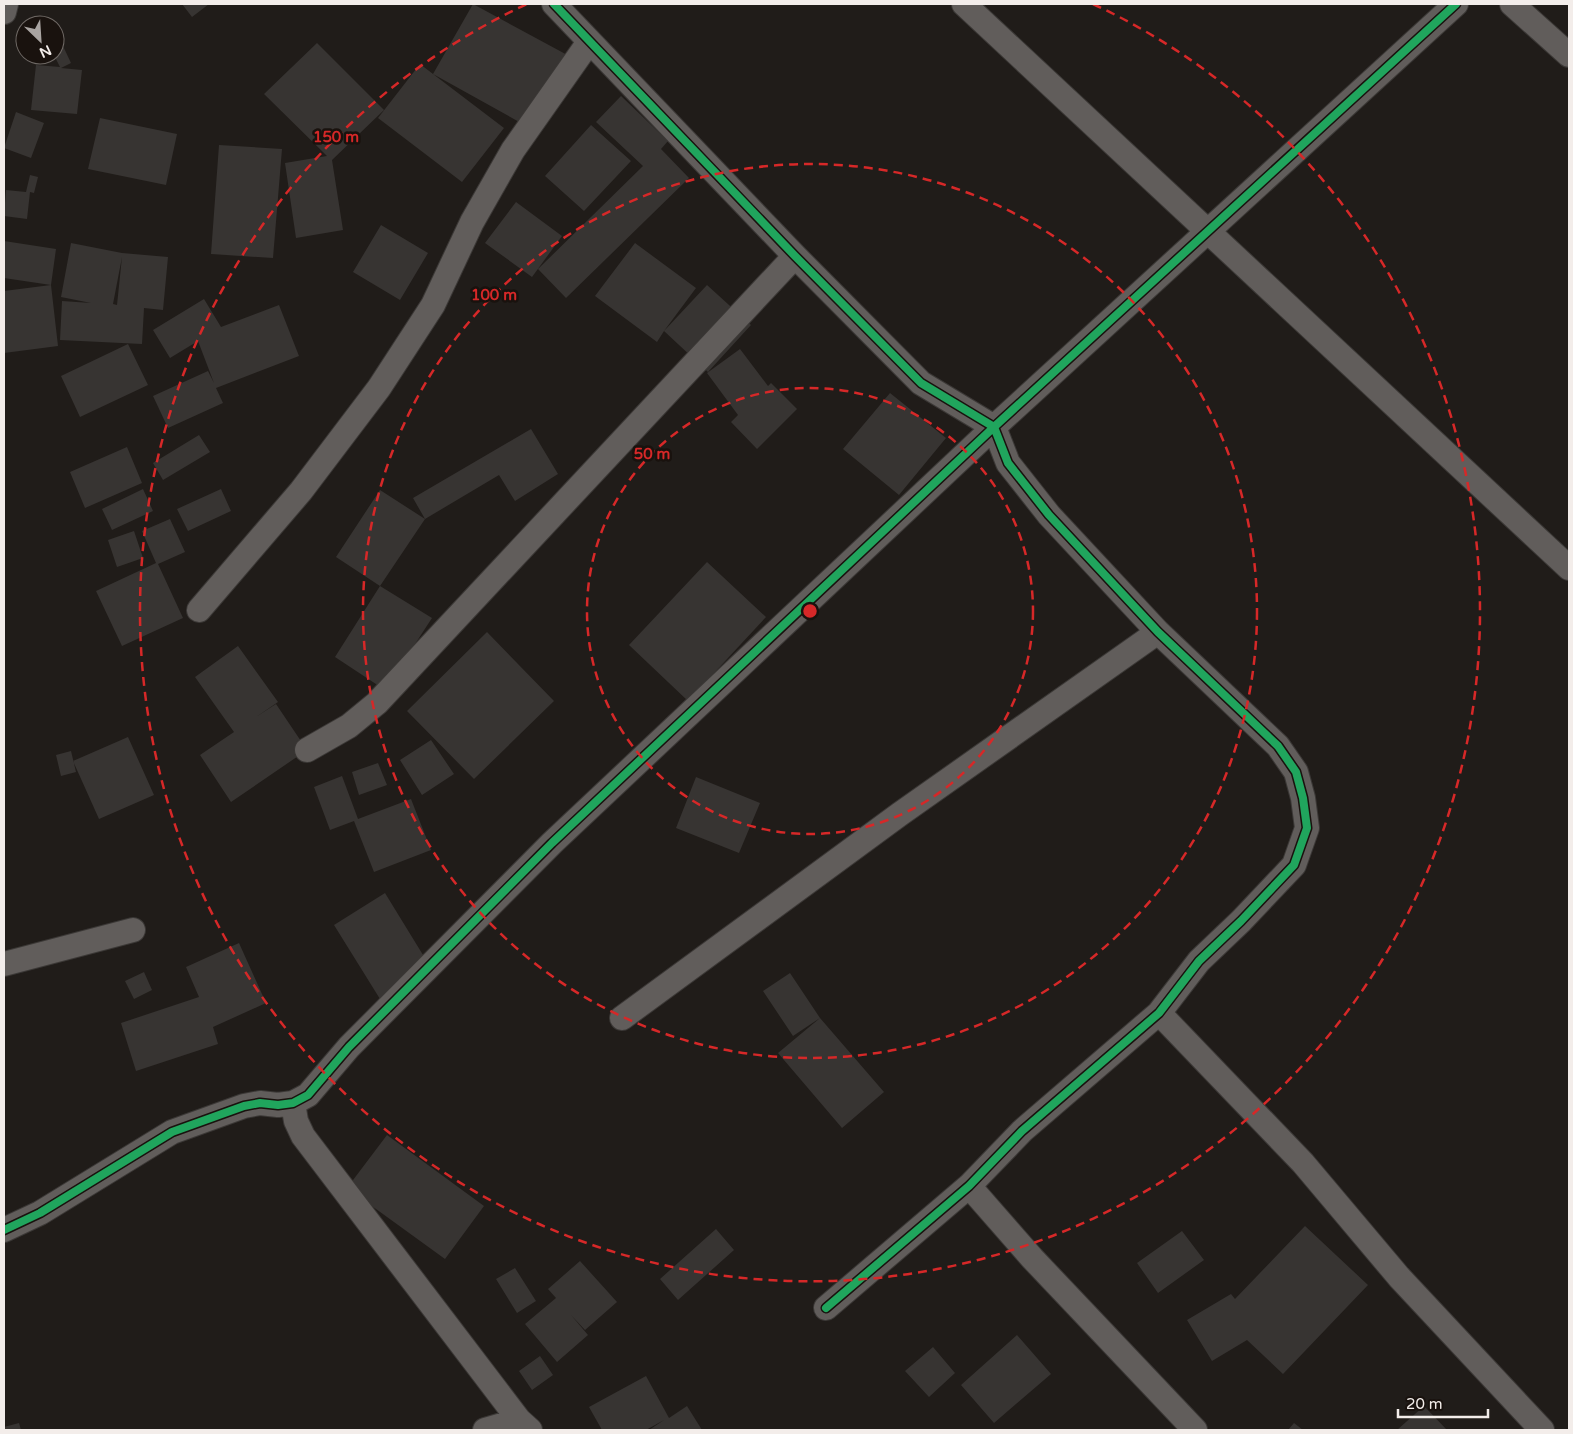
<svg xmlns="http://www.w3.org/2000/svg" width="1573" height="1434" font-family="'Varela Round',sans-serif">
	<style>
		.building { fill: #373432; fill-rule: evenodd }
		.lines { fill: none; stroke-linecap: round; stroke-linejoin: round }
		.street-casing { stroke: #3b3836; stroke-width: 26 }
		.street { stroke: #615d5b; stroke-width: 24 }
		.cycleway-casing { stroke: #19120e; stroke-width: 11 }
		.cycleway { stroke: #20a55d; stroke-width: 8 }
		.ring { fill: none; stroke: #d62828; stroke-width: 2.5; stroke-dasharray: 9 6 }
		.centre { fill: #d62828; stroke: #19120e; stroke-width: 2.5 }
		.ring-label { font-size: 15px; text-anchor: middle; font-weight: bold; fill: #d62828; stroke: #19120e; stroke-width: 5; stroke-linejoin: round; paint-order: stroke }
	</style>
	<rect width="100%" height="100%" fill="#201c19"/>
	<path class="building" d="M182 4H209L192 17Z
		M473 4 571 57 530 128 433 74 504 128 462 182 378 118 420 64 433 74Z
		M55 29 71 63 61 68 82 70 77 114 31 110 36 65 60 67 54 55Z
		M317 43 384 110 332 160 343 230 296 238 285 163 327 156 264 94Z
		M621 96 668 141 661 149 689 178 566 298 538 269 643 166 596 122Z
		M16 112 44 123 31 158 4 148Z
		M100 118 177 134 166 185 88 169Z
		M591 125 631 161 584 211 545 176Z
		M219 145 282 149 273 258 211 254Z
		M30 175 38 177 34 193 30 192 27 219 4 216 6 190 26 192Z
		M516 202 562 236 532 277 485 243Z
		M381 225 428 253 400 300 353 272Z
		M4 241 56 249 51 285 4 278Z
		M71 243 122 253 168 257 163 310 144 308 142 344 60 340 62 301 91 303 61 297ZM122 257 117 305 113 304Z
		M635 243 696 288 664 331 707 285 751 325 708 372 664 331 657 342 595 296Z
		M51 285 58 346 4 353V291Z
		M204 299 221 327 279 305 299 356 216 388 223 403 168 428 153 396 208 371 214 383 198 341 170 358 153 330Z
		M128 344 148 385 80 417 61 376Z
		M740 349 768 386 771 383 797 409 757 449 731 422 738 415 707 373Z
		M890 393 946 438 899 495 843 449Z
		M531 429 558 474 515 501 499 475 425 519 413 498Z
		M199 435 210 452 163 480 153 463Z
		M127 447 142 483 85 508 70 472Z
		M143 489 153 511 112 530 102 509Z
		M221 489 231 511 188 531 177 509Z
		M380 490 425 519 380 586 336 557Z
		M170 519 185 552 158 564 183 618 122 646 96 591 156 563 142 531Z
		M134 531 143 558 117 567 108 540Z
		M707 562 766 617 688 701 629 645Z
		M380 586 432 618 385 690 335 657Z
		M487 632 554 701 474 779 407 711Z
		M238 646 278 702 256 717 276 704 307 750 231 802 200 755 234 732 195 677Z
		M128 737 154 795 99 819 73 761Z
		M431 740 454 774 422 795 400 760Z
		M71 751 76 772 61 776 56 755Z
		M378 763 387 785 359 795 352 772Z
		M342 776 358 819 411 799 431 850 374 872 354 821 330 830 314 787Z
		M696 777 760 803 739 853 676 828Z
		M385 893 431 968 380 999 334 925Z
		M239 943 266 1003 213 1027 218 1044 136 1071 121 1023 199 997 186 967Z
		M144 972 152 990 134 999 125 981Z
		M790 973 820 1018 884 1092 842 1128 778 1053 820 1018 793 1036 763 991Z
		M387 1135 484 1206 445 1259 347 1188Z
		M1305 1226 1368 1285 1283 1374 1247 1340 1212 1361 1187 1320 1231 1294 1235 1299Z
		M716 1229 734 1250 678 1300 660 1279Z
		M1182 1231 1204 1260 1158 1293 1137 1263Z
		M580 1261 617 1302 585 1330 571 1315 588 1335 557 1362 525 1324 556 1298 548 1289Z
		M515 1268 536 1301 517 1313 496 1279Z
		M1017 1335 1051 1374 994 1423 961 1385Z
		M933 1347 955 1373 929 1397 905 1371Z
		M540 1356 553 1375 532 1390 519 1371Z
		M646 1376 669 1418 687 1406 702 1430H649L664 1420 646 1430H602L589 1407Z
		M1424 1406 1447 1430H1397Z
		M19 1423 21 1430H4V1427Z
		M1294 1423 1303 1430H1288Z"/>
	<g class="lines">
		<g class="street-casing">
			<path id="street" d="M554 4 795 256 921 383 994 427 1008 463 1049 515 1158 632 1278 746 1296 772 1303 798 1307 828 1294 865 1241 921 1199 961 1159 1013 1022 1131 969 1186 826 1308
				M964 4 1569 568
				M1512 4 1569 55
				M4 12 6 4
				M199 610 301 491 379 388 433 305 472 222 513 150 589 42
				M307 750 349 726 377 703 795 256
				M4 964 133 930
				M1159 1013 1303 1163 1399 1277 1542 1430
				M622 1018 900 814 1158 632
				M293 1103 296 1121 303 1136 519 1420 530 1430
				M969 1186 1032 1258 1195 1430
				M4 1230 40 1213 172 1132 244 1106 260 1103 278 1105 293 1103 308 1095 349 1047 552 843 994 427 1456 4
				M485 1430 519 1420"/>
		</g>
		<use href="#street" class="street"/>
		<g class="cycleway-casing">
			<path id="cycleway" d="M554 4 795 256 921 383 994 427 1008 463 1049 515 1158 632 1278 746 1296 772 1303 798 1307 828 1294 865 1241 921 1199 961 1159 1013 1022 1131 969 1186 826 1308
				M4 1230 40 1213 172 1132 244 1106 260 1103 278 1105 293 1103 308 1095 349 1047 552 843 994 427 1456 4"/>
		</g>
		<use href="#cycleway" class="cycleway"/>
	</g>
	<g class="ring">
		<circle cx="810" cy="611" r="223"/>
		<circle cx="810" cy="611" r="447"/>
		<path d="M1093 4A670 670 0 1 1 527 4"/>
	</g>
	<circle cx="810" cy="611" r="8" class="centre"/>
	<g class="ring-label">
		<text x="336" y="142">150 m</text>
		<text x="494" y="300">100 m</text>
		<text x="652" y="459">50 m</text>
	</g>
	<rect width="1573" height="1434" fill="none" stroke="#f3edea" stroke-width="10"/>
	<g transform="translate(40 40) rotate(155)"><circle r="24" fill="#19120e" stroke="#706a66"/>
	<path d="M0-4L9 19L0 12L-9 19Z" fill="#a9a4a1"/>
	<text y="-8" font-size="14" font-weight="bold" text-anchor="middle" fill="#f3edea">N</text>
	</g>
	<path d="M1398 1409v8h90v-8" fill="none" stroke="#f3edea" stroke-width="2.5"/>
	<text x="1406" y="1409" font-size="15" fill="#f3edea" stroke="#19120e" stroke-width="4" paint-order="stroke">20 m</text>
</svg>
